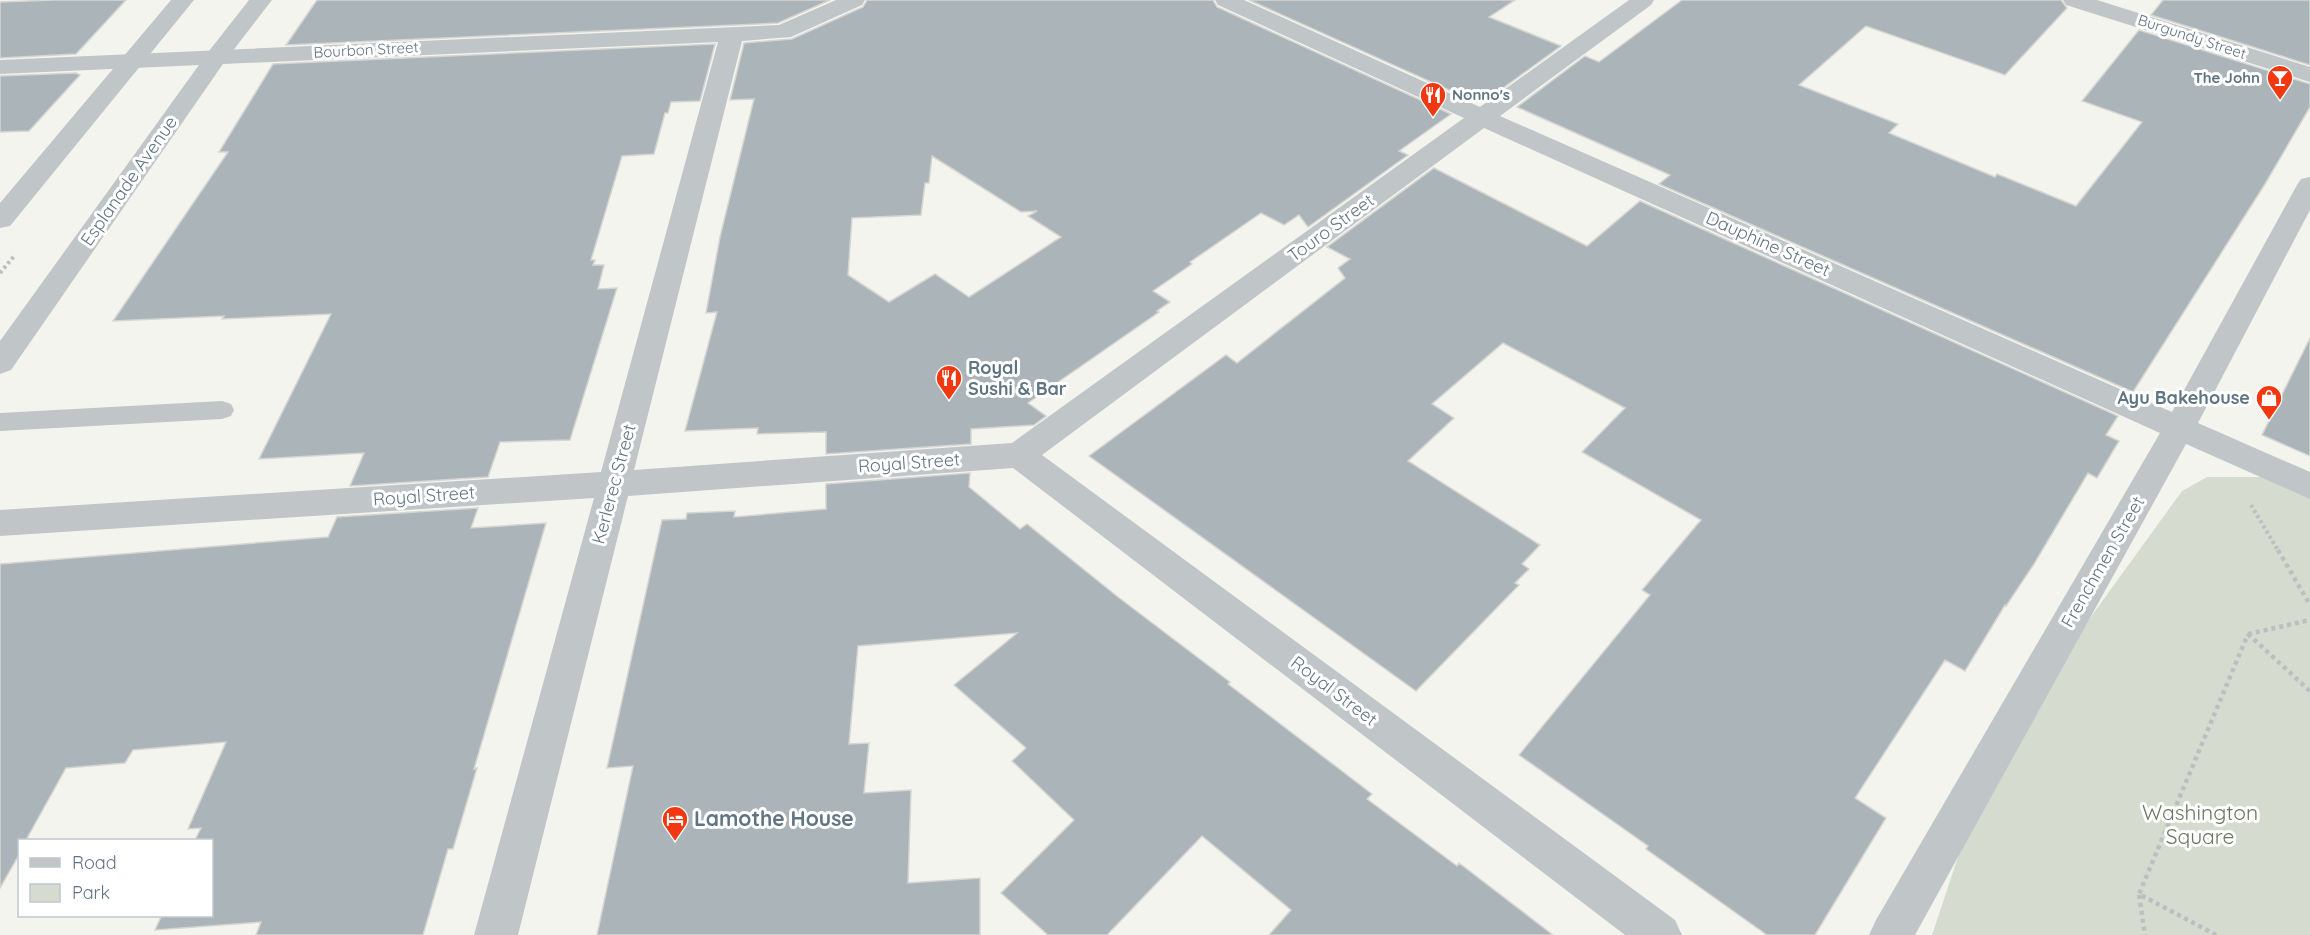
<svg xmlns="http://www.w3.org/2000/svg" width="2310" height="935" font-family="Quicksand,sans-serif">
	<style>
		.green { fill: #d5dbcf }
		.building { fill: #abb4b8; stroke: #d5d5d2; stroke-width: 1.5; fill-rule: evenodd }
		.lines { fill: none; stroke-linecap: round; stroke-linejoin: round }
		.path-far1 { stroke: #bcbec0; stroke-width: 4; stroke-dasharray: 3 3; stroke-linecap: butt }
		.path { stroke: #bcbec0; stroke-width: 4.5; stroke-dasharray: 4 4; stroke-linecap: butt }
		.service { fill: #c0c5c8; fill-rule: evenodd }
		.minor { fill: #c0c5c8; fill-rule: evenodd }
		.tertiary { fill: #c0c5c8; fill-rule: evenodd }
		.labels { text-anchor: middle; stroke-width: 6; stroke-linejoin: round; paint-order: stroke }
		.far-street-label { font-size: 15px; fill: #607583; stroke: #fff }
		.far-poi-label { font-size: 15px; font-weight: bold; fill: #607583; stroke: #fff; text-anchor: end }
		.street-label { font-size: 18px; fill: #607583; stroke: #fff }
		.poi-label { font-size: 18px; font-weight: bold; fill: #607583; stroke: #fff; text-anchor: start }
		.near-park-label { font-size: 21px; fill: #66795f; stroke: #fff }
		.near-poi-label { font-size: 21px; font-weight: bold; fill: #607583; stroke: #fff; text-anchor: start }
	</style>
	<rect width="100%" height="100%" fill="#f4f4ef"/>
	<path class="green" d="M2207 477H2266L2310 498V935H1932L1993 752 2182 491Z"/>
	<path class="building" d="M55 0H126L76 54 0 58V2Z
		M317 0H830L778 23 286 45Z
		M867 0H1213L1217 7 1451 114 1399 151 1408 155 1308 227 1299 215 1284 225 1261 213 1190 262 1192 264 1153 291 1170 302 1157 311 1159 312 1028 403 1046 416 1034 425 971 429V444L826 454V432L757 434 758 428 685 431 717 312 706 313 720 237 754 99 730 100 744 43 792 39 863 7ZM932 156 1021 212 1037 211 1028 216 1061 237 969 297 935 274 889 302 848 275 852 218 921 215 925 183H929Z
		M1249 0H1515L1489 17 1561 46 1492 96 1483 92 1471 100Z
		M1682 0H2061L2067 8 2005 75 1866 26 1799 85 1898 124 1889 133 1995 177 1997 174 2076 206 2142 122 2082 101 2139 30 2310 84V107L2265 184 2133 392 1659 184 1670 175 1517 107 1585 56 1599 62Z
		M2163 0H2310V65L2151 15Z
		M715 44 700 101 671 102 668 113H665L654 154 622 156 591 260H595L593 265H604L598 289 617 288 570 440 500 442 488 477 350 486 364 453 259 459 331 314 222 319 224 316 113 321 228 152H219L273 64Z
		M76 73 80 75 29 131 0 132V76Z
		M1434 168 1587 246 1640 201 2118 416 2106 435 2119 441 2097 478 2088 473 2034 564 2006 606 2005 605 1965 671 1945 660 1855 798 1886 818 1815 935H1767L1646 849 1648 846 1519 755 1650 595 1642 590 1701 520 1582 452 1625 408 1503 343 1432 404 1454 418 1408 461 1540 545 1522 564 1529 569 1515 583 1519 585 1416 691 1089 456 1226 355 1237 363 1345 278 1338 268 1350 259 1327 247Z
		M2310 338V456L2262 435Z
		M970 473 969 487 1020 529 1027 524 1118 597 1230 682 1228 684 1372 794 1367 799 1457 866 1459 863 1553 935H1269L1291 910 1202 836 1107 935H1048L1001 893 1074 820 1012 761 1026 748 954 685 1017 633 858 646 849 744 869 743 864 793 911 790 908 883 980 878V935H597L633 766 607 768 662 520 686 519 687 513 735 511 734 517 826 509V484Z
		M478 508 471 528 546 523 474 769 477 768 453 849H448L423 935H256L261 922 155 930 162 915H212V840H195L201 828 188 829 226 742 133 750 125 763 66 768 26 840H20V853L0 888V564L328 537 337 517Z"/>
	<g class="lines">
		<path class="path-far1" d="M0 273 15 255
			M2251 505 2279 552"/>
		<path class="path" d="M2278 550 2310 605
			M2248 634 2310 691
			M2248 634 2310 620
			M2139 895 2145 935
			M2216 935 2139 894 2248 634"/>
		<path class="service" d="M222 401 231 404 234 410 231 416 222 419 0 431V413Z"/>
		<path class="minor" d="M836 0H865L862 5 791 37 742 41 634 470 1012 443 1464 118 1218 5 1215 0H1244L1480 107 1629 0H1654L1651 5 1500 116 2172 412 2297 185 2301 179 2310 177V210L2198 423 2310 472V499L2186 444 1915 935H1869L1876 920 2160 433 1484 128 1042 455 1675 920 1682 935H1625L1013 468 628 496 518 935H474L594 498 0 536V510L601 472 718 42 0 74V60L779 25Z
			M2063 0H2097L2310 67V82L2066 5Z"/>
		<path class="tertiary" d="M171 0H194L10 226 0 228V203Z
			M249 0H272L225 61 11 370 0 374V341L209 51Z"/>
	</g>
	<defs>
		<g id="bar-pin" transform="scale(1.35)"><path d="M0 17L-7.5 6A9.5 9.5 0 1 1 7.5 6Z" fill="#f23810" stroke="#fff"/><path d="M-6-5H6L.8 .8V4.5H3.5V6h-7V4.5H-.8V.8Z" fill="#fff"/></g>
		<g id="restaurant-pin" transform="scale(1.35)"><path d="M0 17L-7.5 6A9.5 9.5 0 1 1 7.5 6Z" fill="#f23810" stroke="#fff"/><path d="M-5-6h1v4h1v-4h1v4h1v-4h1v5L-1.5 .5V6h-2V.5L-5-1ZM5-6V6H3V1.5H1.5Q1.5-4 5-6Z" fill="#fff"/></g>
		<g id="shop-pin" transform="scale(1.35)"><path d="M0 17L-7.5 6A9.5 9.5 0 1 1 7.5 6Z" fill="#f23810" stroke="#fff"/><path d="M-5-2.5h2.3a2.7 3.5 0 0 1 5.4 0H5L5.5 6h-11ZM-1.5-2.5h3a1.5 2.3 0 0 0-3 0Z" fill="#fff"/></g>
		<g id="hotel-pin" transform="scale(1.35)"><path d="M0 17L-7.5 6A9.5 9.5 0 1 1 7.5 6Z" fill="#f23810" stroke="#fff"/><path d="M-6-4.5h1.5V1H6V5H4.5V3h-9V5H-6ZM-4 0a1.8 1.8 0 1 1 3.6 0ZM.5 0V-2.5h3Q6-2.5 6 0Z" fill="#fff"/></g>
	</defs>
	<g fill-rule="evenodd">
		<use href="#bar-pin" x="2280" y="78"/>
		<use href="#restaurant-pin" x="1433" y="95"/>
		<use href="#restaurant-pin" x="949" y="378"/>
		<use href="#shop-pin" x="2269" y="398"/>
		<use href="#hotel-pin" x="675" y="819"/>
	</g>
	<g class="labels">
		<g class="far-street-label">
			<text transform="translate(2192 37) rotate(18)" y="5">Burgundy Street</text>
			<text transform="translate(366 50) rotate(-3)" y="5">Bourbon Street</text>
		</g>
		<g class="far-poi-label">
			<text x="2260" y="83">The John</text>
			<text x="1452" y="100" text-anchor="start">Nonno's</text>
		</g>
		<g class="street-label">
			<text transform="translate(129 181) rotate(-55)" y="6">Esplanade Avenue</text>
			<text transform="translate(1331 228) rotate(-36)" y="6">Touro Street</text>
			<text transform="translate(1768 244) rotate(24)" y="6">Dauphine Street</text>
			<text transform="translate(909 463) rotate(-4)" y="6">Royal Street</text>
			<text transform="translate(614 484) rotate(-75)" y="6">Kerlerec Street</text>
			<text transform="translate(424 496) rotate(-4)" y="6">Royal Street</text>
			<text transform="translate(2103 562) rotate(-60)" y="6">Frenchmen Street</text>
			<text transform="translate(1334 691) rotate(37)" y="6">Royal Street</text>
		</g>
		<g class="poi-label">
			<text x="968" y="374">Royal<tspan x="968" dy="21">Sushi &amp; Bar</tspan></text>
			<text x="2250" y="404" text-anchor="end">Ayu Bakehouse</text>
		</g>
		<g class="near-park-label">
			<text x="2200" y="820">Washington<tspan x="2200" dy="24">Square</tspan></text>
		</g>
		<g class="near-poi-label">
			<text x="694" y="826">Lamothe House</text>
		</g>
	</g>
	<rect x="18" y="839" width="195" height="78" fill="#ffffff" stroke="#bfc8cd" stroke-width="1.5"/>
	<rect x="30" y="858" width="30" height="9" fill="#c0c5c8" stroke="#bfc8cd" stroke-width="1.5"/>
	<text x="72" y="869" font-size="18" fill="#607583">Road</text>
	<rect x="30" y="884" width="30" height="18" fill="#d5dbcf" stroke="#bfc8cd" stroke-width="1.5"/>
	<text x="72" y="899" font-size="18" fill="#607583">Park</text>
</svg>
